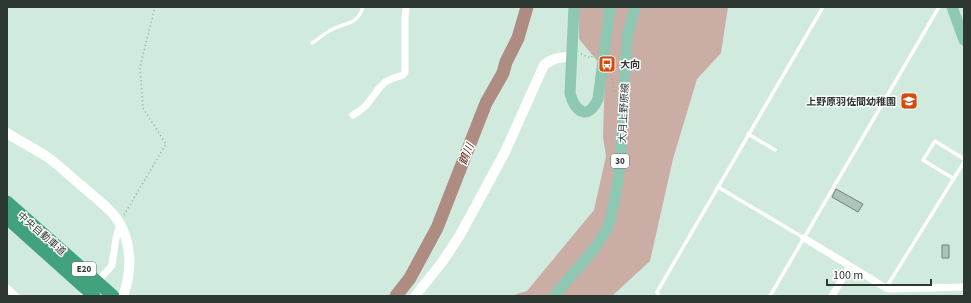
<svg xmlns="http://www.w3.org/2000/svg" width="971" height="303" font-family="'Source Sans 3','Noto Sans JP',sans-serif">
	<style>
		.green { fill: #caaea5 }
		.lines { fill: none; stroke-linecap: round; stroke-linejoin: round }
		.river { stroke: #ae8c81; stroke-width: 13 }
		.building { fill: #acc4b9; stroke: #6a8277 }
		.path { stroke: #95a99f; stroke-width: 1.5; stroke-dasharray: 1 3; stroke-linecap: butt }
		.lane { stroke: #fff; stroke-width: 3.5 }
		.street { stroke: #fff; stroke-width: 7 }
		.secondary { stroke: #fff; stroke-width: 10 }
		.primary { stroke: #8ec7b2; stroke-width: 11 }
		.highway { stroke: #42a27e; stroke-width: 13 }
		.labels { text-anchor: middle; stroke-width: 3; stroke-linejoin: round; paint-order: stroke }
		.shield { fill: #fff; stroke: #6d7470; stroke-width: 1 }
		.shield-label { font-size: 9px; font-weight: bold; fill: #2e3833 }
		.poi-label { font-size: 10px; font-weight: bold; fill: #2e3833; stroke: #fff; text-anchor: start }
		.street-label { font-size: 10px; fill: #2e3833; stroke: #fff }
		.water-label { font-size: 11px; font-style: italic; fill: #5e2f1e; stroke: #fff }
	</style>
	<rect width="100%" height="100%" fill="#d0eadd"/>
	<path class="green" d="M579 7H728L721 53 697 79 673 159 650 261 612 296H511L527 291 594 210 606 156 603 137 605 70 579 39Z"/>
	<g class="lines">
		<path class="river" d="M396 296 410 278 437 228 486 103 503 73 506 62 518 38 527 7"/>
	</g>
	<path class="building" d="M836 189 863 204 858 212 832 197Z
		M942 245H949V258H942Z"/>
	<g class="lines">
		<path class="path" d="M581 54 591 58 593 54H595
			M611 75 615 93
			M124 215 166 144 143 108 140 67 155 7"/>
		<path class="lane" d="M312 43C318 39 324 34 331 30 345 22 357 26 363 7
			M748 134 775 150
			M954 179 923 160 935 141 964 159
			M718 187 804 238
			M886 288 964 162
			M659 296 657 292 823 7
			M770 296 939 7"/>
		<path class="street" d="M353 115C369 107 372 95 383 84 388 79 397 77 403 75L405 72V18L406 7
			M804 238 886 288 890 289 964 287
			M7 288 16 296
			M83 296 109 269 112 265 116 238 120 224
			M832 296 850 266"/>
		<path class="secondary" d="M7 133C22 143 40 151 54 162 66 172 77 182 89 192 99 201 112 210 119 222 132 245 132 272 123 296
			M415 296 443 261 460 235 505 152 544 65C553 58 560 57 572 57"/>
		<path class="primary" d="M574 7 570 93C575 112 588 121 598 99L610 7
			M952 7 964 40
			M554 296 595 248 608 227 611 217 618 181 621 153 627 37 635 7"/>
		<path class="highway" d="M7 202 113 296
			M7 218 94 296"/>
	</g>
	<defs>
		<g id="bus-square" transform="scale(0.9)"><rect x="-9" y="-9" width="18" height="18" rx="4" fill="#d24c11" stroke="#fff"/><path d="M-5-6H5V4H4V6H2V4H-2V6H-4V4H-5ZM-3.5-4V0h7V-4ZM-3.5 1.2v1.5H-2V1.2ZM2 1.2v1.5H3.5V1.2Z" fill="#fff"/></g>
		<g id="school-square" transform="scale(0.9)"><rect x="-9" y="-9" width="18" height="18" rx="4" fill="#d24c11" stroke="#fff"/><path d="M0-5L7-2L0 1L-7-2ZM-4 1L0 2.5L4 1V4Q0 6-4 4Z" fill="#fff"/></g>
	</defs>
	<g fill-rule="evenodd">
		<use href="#bus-square" x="607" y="64"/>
		<use href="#school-square" x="909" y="101"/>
	</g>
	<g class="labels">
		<g class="shield">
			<rect x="611" y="154" width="18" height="14" rx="3"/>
			<rect x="72" y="262" width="24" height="14" rx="3"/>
		</g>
		<g class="shield-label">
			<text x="620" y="164">30</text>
			<text x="84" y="272">E20</text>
		</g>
		<g class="poi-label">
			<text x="620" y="68">大向</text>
			<text x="896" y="105" text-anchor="end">上野原羽佐間幼稚園</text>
		</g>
		<g class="street-label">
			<text transform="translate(623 113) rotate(-87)" y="4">大月上野原線</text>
			<text transform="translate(42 233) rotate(41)" y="4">中央自動車道</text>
		</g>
		<g class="water-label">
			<text transform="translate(466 154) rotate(-68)" y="4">鶴川</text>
		</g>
	</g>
	<rect width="971" height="303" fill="none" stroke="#2e3833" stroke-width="16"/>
	<path d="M827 279v6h104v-6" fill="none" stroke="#2e3833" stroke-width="2"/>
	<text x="833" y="279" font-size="12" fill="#2e3833" stroke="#ffffff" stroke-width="3" paint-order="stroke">100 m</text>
</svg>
